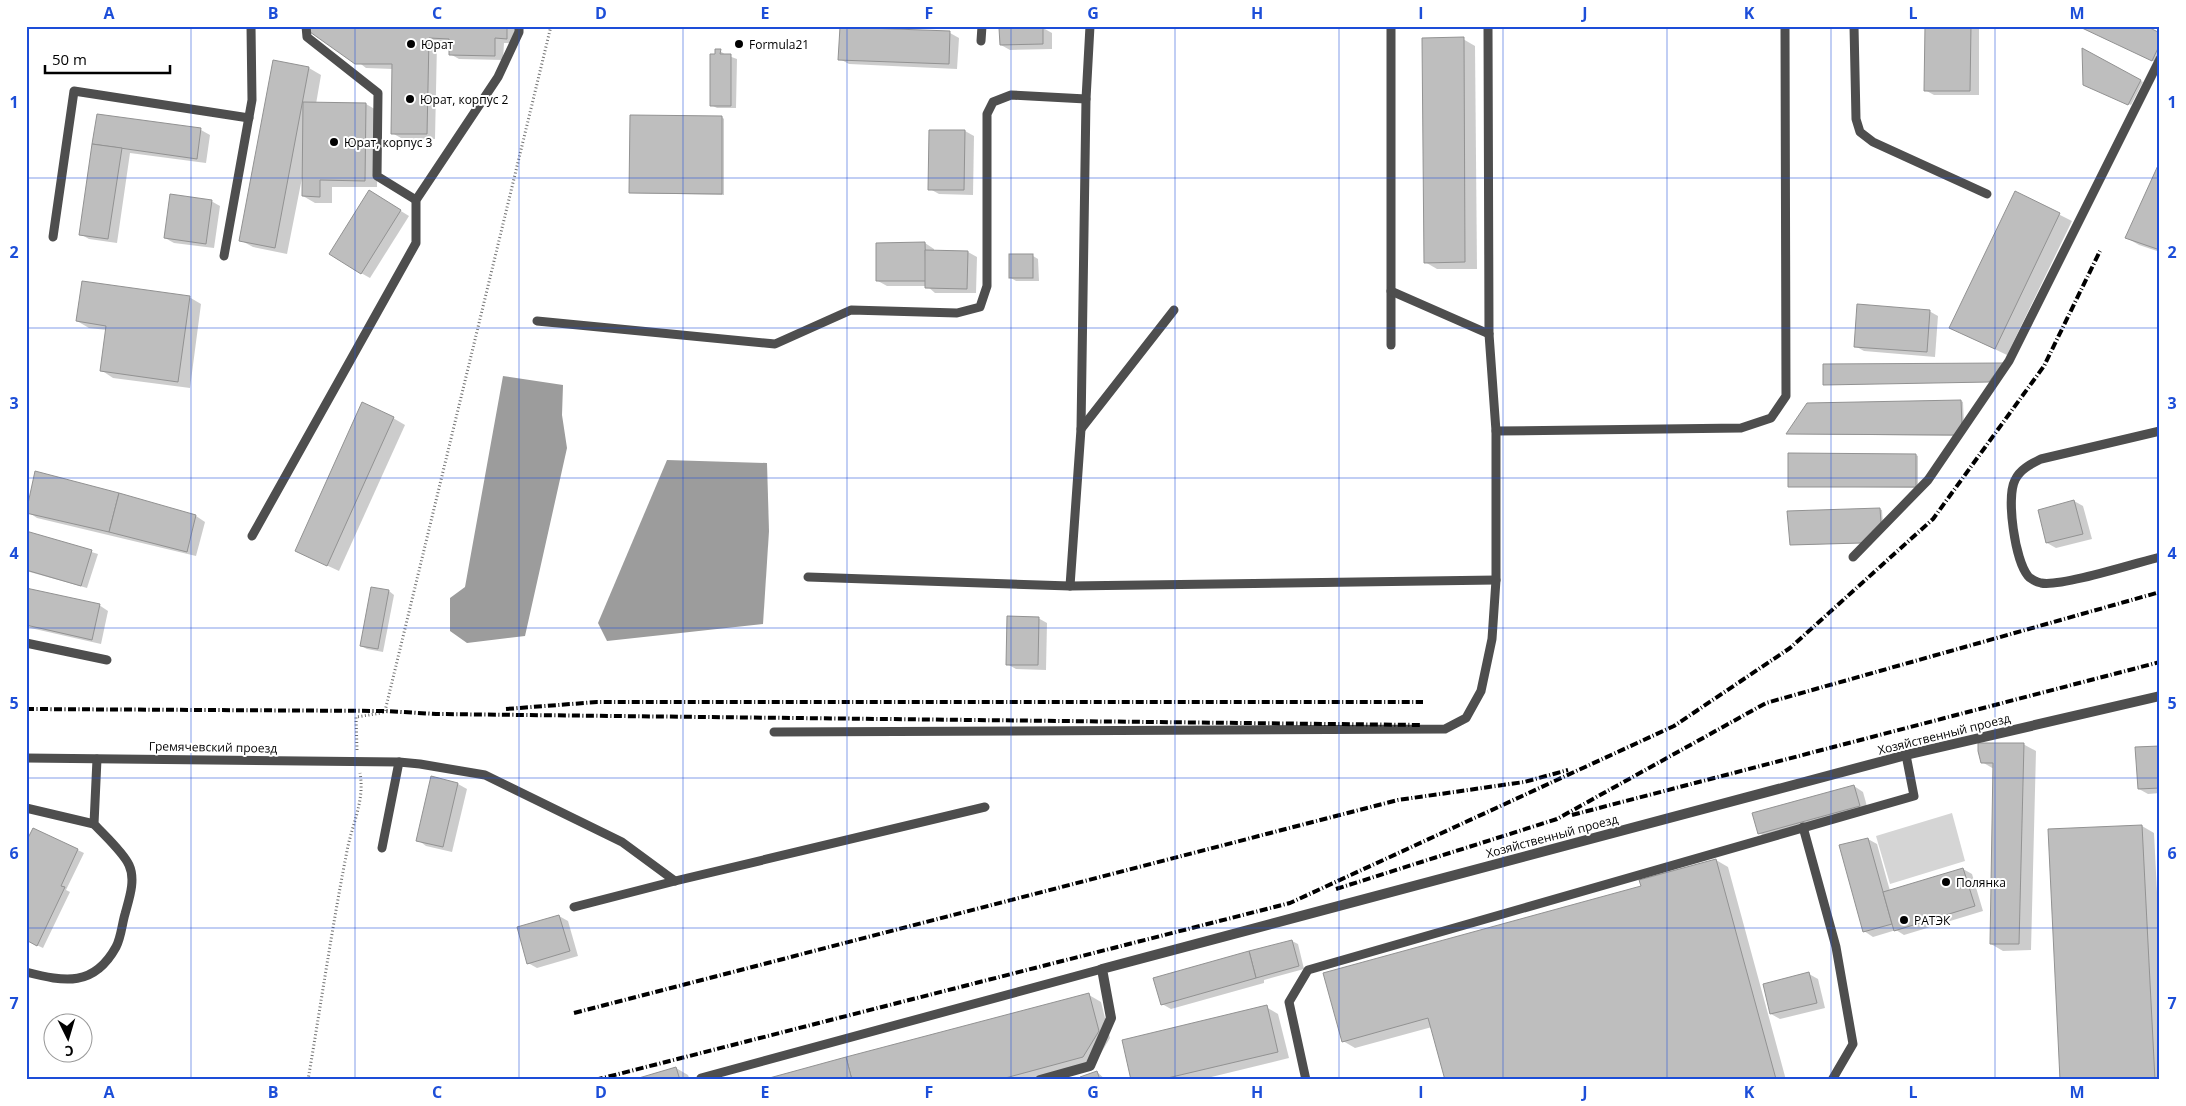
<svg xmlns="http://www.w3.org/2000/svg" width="2186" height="1106" viewBox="0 0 2186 1106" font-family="'Open Sans',sans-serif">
<rect width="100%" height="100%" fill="#fff"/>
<polygon fill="#d5d5d5" points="1952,813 1965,861 1890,884 1876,836"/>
<g fill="#9c9c9c">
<polygon points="503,376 563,385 562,415 567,448 525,636 467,643 450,631 450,598 465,587"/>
<polygon points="667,460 767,463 769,531 763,624 607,641 598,623"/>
</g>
<g fill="#0003">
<polygon points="312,26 516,26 516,43 504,43 503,60 459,59 450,54 450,43 437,43 435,139 401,138 392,133 393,69 366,68"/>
<polygon points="1001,26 1043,28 1052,33 1052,49 1010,50 1001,45"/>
<polygon points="1926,26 1979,26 1979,95 1934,95 1925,90"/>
<polygon points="2086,29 2160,34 2160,50 2155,62"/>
<polygon points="950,33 959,38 957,69 849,64 840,59"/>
<polygon points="1463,39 1475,46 1477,269 1437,269 1425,262"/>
<polygon points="2083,50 2143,82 2131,105 2086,85"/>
<polygon points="720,51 726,55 737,59 736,108 717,108 711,105 716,55"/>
<polygon points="274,62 309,68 321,75 316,104 366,104 378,111 377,187 332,187 332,203 315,203 303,196 302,178 287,254 253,247 240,240"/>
<polygon points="98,115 201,130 210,135 206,163 130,153 117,243 89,239 80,234"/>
<polygon points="722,117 724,119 724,195 630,193"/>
<polygon points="965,131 974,136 973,195 939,194 930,189"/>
<polygon points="2160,164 2160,252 2139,245 2127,238"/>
<polygon points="2016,193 2072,221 2007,355 1963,334"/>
<polygon points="378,197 409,216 370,278 361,273"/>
<polygon points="211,201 220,206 214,248 174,243 165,238"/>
<polygon points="925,243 934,249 934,251 968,252 977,257 976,293 935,293 927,286 887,286 878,281 877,244"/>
<polygon points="1033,256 1038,259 1039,281 1016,281 1011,278"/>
<polygon points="189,297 201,304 190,388 113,378 101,370 107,330 89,328 77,321"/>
<polygon points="1929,311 1938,316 1935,357 1864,351 1855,346"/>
<polygon points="2000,364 1986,382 1824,384"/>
<polygon points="1961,401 1963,402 1964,426 1957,436 1788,434"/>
<polygon points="393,418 405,425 339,571 296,551"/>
<polygon points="1916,455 1918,456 1918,488 1789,486"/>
<polygon points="2074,501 2083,506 2092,539 2056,548 2047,543"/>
<polygon points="1879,509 1882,510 1883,525 1864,543 1791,545"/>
<polygon points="28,512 196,516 205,522 196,556 37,518"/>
<polygon points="26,532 98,554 87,588 26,571"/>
<polygon points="26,589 99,605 108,611 101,644 26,627"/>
<polygon points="389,591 394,595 383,652 367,649 361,646"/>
<polygon points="1038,618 1047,623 1046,670 1016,669 1007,664"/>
<polygon points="2023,744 2036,751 2031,950 2003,951 1991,944 1994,769 1982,762"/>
<polygon points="2160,747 2160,793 2148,794 2139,789"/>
<polygon points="432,778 458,784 467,789 452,852 426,846 418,840"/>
<polygon points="1854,786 1863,792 1868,810 1768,838 1759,833"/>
<polygon points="2142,826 2154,833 2160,951 2160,1080 2061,1080"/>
<polygon points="34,829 84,853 66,890 70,892 43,948 26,940"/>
<polygon points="1868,839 1877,844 1890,891 1963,869 1972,874 1983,911 1904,935 1896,930 1873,937 1864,931"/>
<polygon points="1716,860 1728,867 1786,1080 1446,1080 1432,1027 1355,1048 1343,1041 1642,887"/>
<polygon points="559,916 568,921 578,956 537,968 528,963"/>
<polygon points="1292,941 1298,944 1304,969 1264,980 1264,983 1171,1009 1162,1004"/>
<polygon points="1809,974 1818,979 1825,1008 1780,1019 1771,1014"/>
<polygon points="1089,995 1101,1002 1110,1038 1095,1063 1034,1080 768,1080"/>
<polygon points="1266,1007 1278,1014 1289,1058 1199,1080 1133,1080"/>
<polygon points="676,1068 688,1075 690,1080 636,1080"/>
<polygon points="1097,1072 1106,1080 1082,1080"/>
</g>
<g fill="#bebebe" stroke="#929292">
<polygon points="310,26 507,26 507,39 495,38 495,56 449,55 449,39 429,38 427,134 391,134 392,64 355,64 310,32"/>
<polygon points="1925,26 1971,26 1970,91 1924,91"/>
<polygon points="2082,26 2146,26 2160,33 2160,44 2152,61 2082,28"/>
<polygon points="840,27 950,31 949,64 838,60"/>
<polygon points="1021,27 1043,27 1043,44 1000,45 999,28"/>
<polygon points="1464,37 1465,262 1424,263 1422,38"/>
<polygon points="2082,48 2141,80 2128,105 2083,85"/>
<polygon points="715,49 721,49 720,54 731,54 731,106 710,106 710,54 715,54"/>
<polygon points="273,60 309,67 275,248 239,241"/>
<polygon points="303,102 366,103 365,181 320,180 320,197 302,196"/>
<polygon points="97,114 201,128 197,159 92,144"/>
<polygon points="630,115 722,116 722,194 629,193"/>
<polygon points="929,130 965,130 964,190 928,190"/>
<polygon points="92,144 122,148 108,239 79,235"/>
<polygon points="2160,161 2160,250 2125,238"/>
<polygon points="369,190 401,210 361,274 329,254"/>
<polygon points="2015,191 2060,213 1995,349 1949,328"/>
<polygon points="170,194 212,200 206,244 164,238"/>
<polygon points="925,242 926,281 876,281 876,243"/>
<polygon points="925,250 968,251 967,289 925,288"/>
<rect x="1009" y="254" width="24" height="24"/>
<polygon points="82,281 190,296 178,382 100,371 106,326 76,321"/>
<polygon points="1857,304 1930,310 1927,352 1854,347"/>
<polygon points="2003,363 1989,382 1823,385 1823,364"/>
<polygon points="1961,400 1962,425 1955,435 1786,434 1807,403"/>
<polygon points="362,402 394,417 327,566 295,551"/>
<polygon points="1788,453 1916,454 1916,487 1788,487"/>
<polygon points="35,471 119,493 109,532 26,513"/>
<polygon points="119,493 196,515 187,552 109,532"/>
<polygon points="2074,500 2083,534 2046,543 2038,510"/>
<polygon points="1880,508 1881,523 1861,543 1790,545 1787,511"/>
<polygon points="26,531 92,550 81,586 26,570"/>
<polygon points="371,587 389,590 378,649 360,646"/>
<polygon points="26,588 100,604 92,640 26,625"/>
<polygon points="1007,616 1039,617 1038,665 1006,665"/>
<polygon points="1978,743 2024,743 2019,944 1990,944 1993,763 1981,763 1978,751"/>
<polygon points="2160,746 2160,788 2138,789 2135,747"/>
<polygon points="431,776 458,783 443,847 416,841"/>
<polygon points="1854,785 1860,806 1758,834 1752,813"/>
<polygon points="2142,825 2155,1080 2060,1080 2048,829"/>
<polygon points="33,828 78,849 61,886 65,887 37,946 26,940 26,842"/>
<polygon points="1868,838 1892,924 1863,932 1839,845"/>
<polygon points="1716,859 1776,1079 1445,1080 1428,1018 1342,1042 1323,973 1641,886 1639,880"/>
<polygon points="1963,868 1975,906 1894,931 1883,892"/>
<polygon points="559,915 570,951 527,964 517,927"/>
<polygon points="1292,940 1299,966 1256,978 1249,951"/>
<polygon points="1249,951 1256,978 1161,1005 1153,978"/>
<polygon points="1809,972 1817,1003 1770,1014 1763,984"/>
<polygon points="1089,993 1099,1031 1083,1057 998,1080 852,1080 846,1057"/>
<polygon points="1267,1005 1278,1052 1159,1080 1131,1080 1122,1040"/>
<polygon points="846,1057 852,1080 762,1080"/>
<polygon points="676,1067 680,1080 632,1080"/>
<polygon points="1097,1071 1100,1080 1081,1080 1080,1077"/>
</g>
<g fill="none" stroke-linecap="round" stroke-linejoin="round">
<g stroke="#707070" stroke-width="3" stroke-dasharray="1 2.5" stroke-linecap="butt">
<polyline points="357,750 356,717 382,713 385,711 551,26"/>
<path d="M308,1080c13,-76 24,-153 39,-229 5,-27 18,-50 13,-78"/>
</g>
<g stroke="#4e4e4e" stroke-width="9">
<polyline points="306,26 307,37 378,93 377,176 416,200"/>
<polyline points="1391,26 1391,345"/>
<polyline points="1854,26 1856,119 1860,132 1873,142 1987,194"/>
<polyline points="981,41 982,26"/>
<polyline points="53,237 74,91 249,118"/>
<polyline points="224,256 252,100 251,26"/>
<polyline points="1391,291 1489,334"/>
<polyline points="537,321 775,344 851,310 957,313 980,307 987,286 987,114 993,102 1011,95 1086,99"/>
<polyline points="1081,429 1174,310"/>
<polyline points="1496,431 1741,428 1771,418 1786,396 1785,26"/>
<path d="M2160,431l-119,28c-10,5 -21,10 -26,21 -9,18 0,80 13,96 2,3 9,6 13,7 20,4 95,-20 119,-26"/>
<polyline points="252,536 416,243 416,200 498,77 519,32 519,26"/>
<polyline points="1853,557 1928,480 2009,361 2160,59"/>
<polyline points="808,577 1070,586 1496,580"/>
<polyline points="1070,586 1081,429 1086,99 1090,26"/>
<polyline points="26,643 107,660"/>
<polyline points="774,732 1445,729 1466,718 1481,691 1492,639 1496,580 1496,431 1489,334 1488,26"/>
<polyline points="26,758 399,762 420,764 485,775 622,842 675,881"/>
<polyline points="26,808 94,824"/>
<polyline points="1803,827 1836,947 1853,1044 1832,1080"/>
<polyline points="382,848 399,762"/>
<polyline points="574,907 675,881 985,807"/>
<path d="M26,972c39,10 68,15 90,-25 5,-9 6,-23 9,-33 4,-15 11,-34 4,-49 -6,-13 -25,-30 -35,-41l3,-65"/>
<polyline points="701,1078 1102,969"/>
<polyline points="1306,1080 1289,1002 1308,970 1914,796 1906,755"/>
</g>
<polyline stroke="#4e4e4e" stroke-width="10" points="1040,1080 1090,1066 1111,1018 1102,969 1906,755 2160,696"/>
<g stroke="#000" stroke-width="4" stroke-dasharray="8 2.5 1 2.5" stroke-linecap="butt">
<polyline points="26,709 385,711 436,714 1422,725"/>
<polyline points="506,709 597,702 1423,702"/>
<polyline points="1572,815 2160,662"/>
<polyline points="1336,889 1557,819 1766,703 2160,592"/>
<polyline points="574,1013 1398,800 1524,782 1568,770"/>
<polyline points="595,1080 1290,903 1674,726 1790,648 1933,519 2044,366 2100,251"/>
</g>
</g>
<path fill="none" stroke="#1d4ed8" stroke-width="1" stroke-opacity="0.55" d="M191,26v1054M355,26v1054M519,26v1054M683,26v1054M847,26v1054M1011,26v1054M1175,26v1054M1339,26v1054M1503,26v1054M1667,26v1054M1831,26v1054M1995,26v1054M26,178h2134M26,328h2134M26,478h2134M26,628h2134M26,778h2134M26,928h2134"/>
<g fill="#000" stroke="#fff" stroke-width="2">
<circle cx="411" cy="44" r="5"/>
<circle cx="739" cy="44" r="5"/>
<circle cx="410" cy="99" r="5"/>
<circle cx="334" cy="142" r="5"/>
<circle cx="1946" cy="882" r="5"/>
<circle cx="1904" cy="920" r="5"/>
</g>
<g text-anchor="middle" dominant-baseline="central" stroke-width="4" stroke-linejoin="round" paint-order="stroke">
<g font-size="12" fill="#000" stroke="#fff" text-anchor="start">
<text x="421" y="44">Юрат</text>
<text x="749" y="44">Formula21</text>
<text x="420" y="99">Юрат, корпус 2</text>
<text x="344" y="142">Юрат, корпус 3</text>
<text x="1956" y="882">Полянка</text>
<text x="1914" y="920">РАТЭК</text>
</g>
<g font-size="12" fill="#000" stroke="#fff">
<text transform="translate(1944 734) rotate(-14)">Хозяйственный проезд</text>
<text transform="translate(213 747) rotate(1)">Гремячевский проезд</text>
<text transform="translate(1552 836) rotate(-15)">Хозяйственный проезд</text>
</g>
</g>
<rect width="2186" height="1106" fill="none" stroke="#ffffff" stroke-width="55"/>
<g transform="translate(68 1038) rotate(175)"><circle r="24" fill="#ffffff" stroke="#999999"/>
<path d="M0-4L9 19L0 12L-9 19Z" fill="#000000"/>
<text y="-8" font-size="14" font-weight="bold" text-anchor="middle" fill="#000000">С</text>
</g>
<path d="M45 65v8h125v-8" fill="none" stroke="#000000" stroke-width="2.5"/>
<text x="52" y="65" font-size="15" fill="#000000" stroke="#ffffff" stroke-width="4" paint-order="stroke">50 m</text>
<rect x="28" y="28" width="2130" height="1050" fill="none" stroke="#1d4ed8" stroke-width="2"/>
<g font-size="16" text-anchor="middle" font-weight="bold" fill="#1d4ed8">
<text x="109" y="19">A</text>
<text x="273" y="19">B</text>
<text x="437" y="19">C</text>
<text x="601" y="19">D</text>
<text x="765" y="19">E</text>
<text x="929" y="19">F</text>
<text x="1093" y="19">G</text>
<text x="1257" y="19">H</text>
<text x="1421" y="19">I</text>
<text x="1585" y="19">J</text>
<text x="1749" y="19">K</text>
<text x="1913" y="19">L</text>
<text x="2077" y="19">M</text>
<text x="14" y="108">1</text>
<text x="2172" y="108">1</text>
<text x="14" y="258">2</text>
<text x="2172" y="258">2</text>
<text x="14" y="409">3</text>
<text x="2172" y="409">3</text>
<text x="14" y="559">4</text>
<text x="2172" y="559">4</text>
<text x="14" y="709">5</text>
<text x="2172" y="709">5</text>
<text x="14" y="859">6</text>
<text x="2172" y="859">6</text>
<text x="14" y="1009">7</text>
<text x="2172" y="1009">7</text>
<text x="109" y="1098">A</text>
<text x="273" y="1098">B</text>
<text x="437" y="1098">C</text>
<text x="601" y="1098">D</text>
<text x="765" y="1098">E</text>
<text x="929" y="1098">F</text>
<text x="1093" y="1098">G</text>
<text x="1257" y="1098">H</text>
<text x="1421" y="1098">I</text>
<text x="1585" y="1098">J</text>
<text x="1749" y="1098">K</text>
<text x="1913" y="1098">L</text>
<text x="2077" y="1098">M</text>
</g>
</svg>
